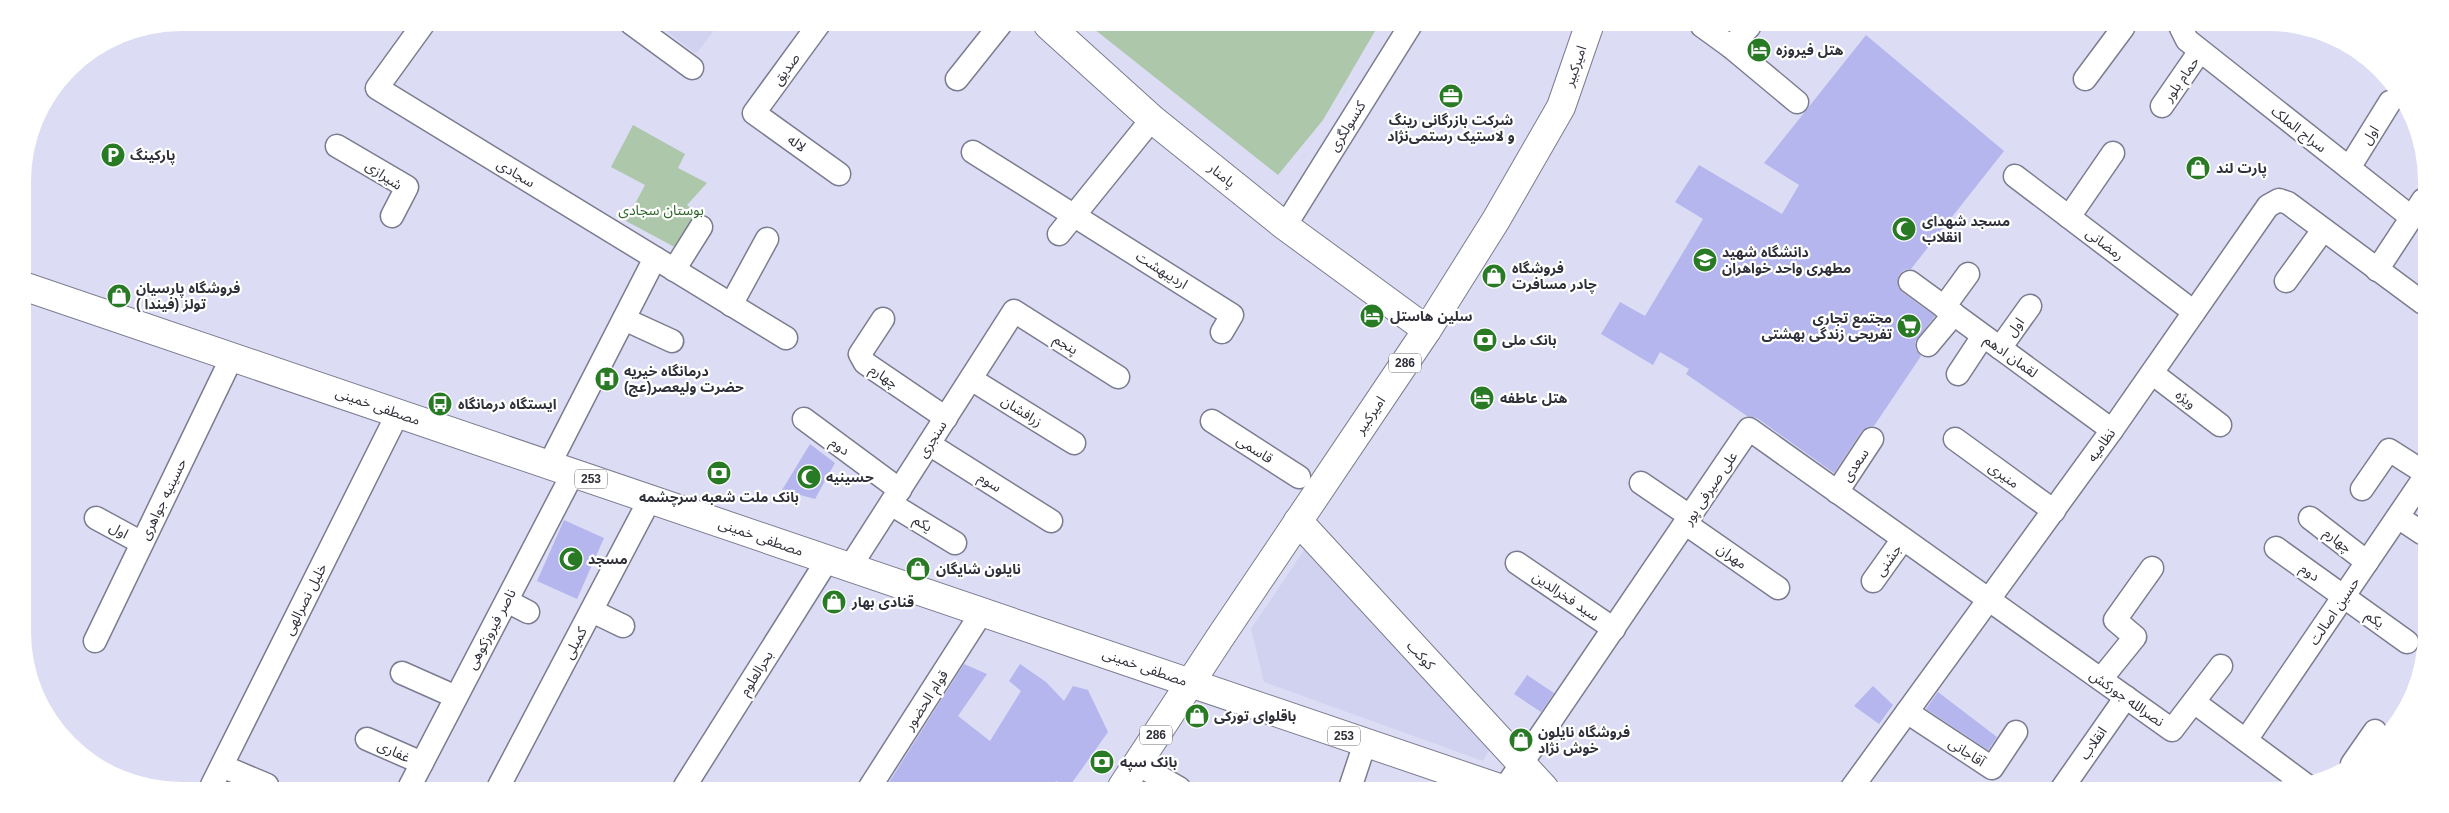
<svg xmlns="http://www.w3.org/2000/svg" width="2449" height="813" viewBox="0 0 2449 813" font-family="Arial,'Noto Sans Arabic',sans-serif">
<rect width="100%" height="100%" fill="#dcddf5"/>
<g fill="#d0d2f0">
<polygon points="657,24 719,24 696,54"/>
<polygon points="1304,550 1489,750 1483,761 1264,682 1251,629"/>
</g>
<g fill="#acc7a9">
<polygon points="1089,25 1378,26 1323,120 1278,175"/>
<polygon points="633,125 685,154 678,168 707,183 687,205 700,217 682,251 626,221 645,185 611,167"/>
</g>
<g fill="#b4b6ed">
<polygon points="1866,35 2004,151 1911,269 1904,270 1899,275 1898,287 1902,292 1935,316 1915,342 1916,350 1921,356 1874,426 1867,427 1861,432 1834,473 1757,418 1747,416 1686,374 1689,369 1660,352 1653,365 1601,334 1620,302 1645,316 1703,219 1675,202 1699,165 1782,214 1799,185 1764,163"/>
<polygon points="810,444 835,463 815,499 782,490"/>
<polygon points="564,520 604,538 577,599 537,581"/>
<polygon points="964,664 987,674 958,716 990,741 1021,691 1009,681 1020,664 1046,682 1064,701 1073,686 1088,690 1108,732 1069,787 1056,781 1052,787 886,787"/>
<polygon points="1527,675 1554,693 1541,712 1514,694"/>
<polygon points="1873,686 1893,705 1879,724 1854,706"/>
<polygon points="1938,692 1997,737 1988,750 1926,709"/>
</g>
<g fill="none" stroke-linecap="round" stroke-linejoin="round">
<defs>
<g id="street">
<polyline points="424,23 377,88 786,338"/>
<polyline points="632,24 692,68"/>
<polyline points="819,24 754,113 839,174"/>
<polyline points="1702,26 1731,47 1797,102"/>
<polyline points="2181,28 2187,40 2411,217"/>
<polyline points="1731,47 1749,27"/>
<polyline points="957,79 1000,25"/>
<polyline points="2085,79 2123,28"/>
<polyline points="2162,106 2200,51"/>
<polyline points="337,146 407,187 392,216"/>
<polyline points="973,152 1232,315 1222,332"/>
<polyline points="2349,168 2390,102"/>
<polyline points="2015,176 2194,312"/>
<polyline points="2069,217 2113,153"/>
<polyline points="1285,226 1410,26"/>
<polyline points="1059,234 1152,119"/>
<polyline points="674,270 701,227"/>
<polyline points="2377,270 2423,200"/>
<polyline points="2286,281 2323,230"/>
<polyline points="1910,282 2112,430"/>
<polyline points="731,305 767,239"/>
<polyline points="1944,307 1968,274"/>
<polyline points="624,319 672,341"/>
<polyline points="883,319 860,354 865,363 946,418"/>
<polyline points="1928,345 1954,314"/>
<polyline points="2000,348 2030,306"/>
<polyline points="2152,373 2220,425"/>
<polyline points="1958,374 1983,336"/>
<polyline points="971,379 1074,443"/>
<polyline points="804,419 900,490"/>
<polyline points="1212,421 1299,477"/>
<polyline points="1955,439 2054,511"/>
<polyline points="929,444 1051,521"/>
<polyline points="549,465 655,258"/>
<polyline points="1641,483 1691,517"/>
<polyline points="2362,489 2389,450 2422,471"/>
<polyline points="1837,492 1872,439"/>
<polyline points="891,504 955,543"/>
<polyline points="2398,517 2422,533"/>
<polyline points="96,518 142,543"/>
<polyline points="2310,518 2367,562"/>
<polyline points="1686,524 1778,588"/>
<polyline points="2276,548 2407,642"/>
<polyline points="1517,563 1614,629"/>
<polyline points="850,567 1014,311 1118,377"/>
<polyline points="1873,581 1903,539"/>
<polyline points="507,601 528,612"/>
<polyline points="592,611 623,626"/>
<polyline points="95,641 232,357"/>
<polyline points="402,673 456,697"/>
<polyline points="2101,679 2135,637 2115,620 2152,568"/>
<polyline points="2194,702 2306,785"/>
<polyline points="1907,712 1992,768 2016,732"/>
<polyline points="367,739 422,763"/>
<polyline points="2246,740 2422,481"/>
<polyline points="1137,764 1179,788"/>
<polyline points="2352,764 2375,731"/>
<polyline points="222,766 267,785"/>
<polyline points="212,785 398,413"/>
<polyline points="410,786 573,473"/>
<polyline points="499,786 650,499"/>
<polyline points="685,786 828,559"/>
<polyline points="870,787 982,612"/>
<polyline points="1350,788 1365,743"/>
<polyline points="1505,788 1749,429 2172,730 2221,666"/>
<polyline points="1851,789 2112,430 2268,206 2279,200 2288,203 2423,303"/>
<polyline points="2061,790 2126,697"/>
</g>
<g id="secondary">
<polyline points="1048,25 1152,119 1285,226 1427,330"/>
<polyline points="1298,521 1544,788"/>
</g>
<g id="primary">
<polyline points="23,286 1499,788"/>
<polyline points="1122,787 1219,639 1427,330 1496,220 1561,107 1589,26"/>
</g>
</defs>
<use href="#street" stroke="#7b7c90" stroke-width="25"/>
<use href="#secondary" stroke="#7b7c90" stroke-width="30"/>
<use href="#primary" stroke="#7b7c90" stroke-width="30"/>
<use href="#street" stroke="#fff" stroke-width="22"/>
<use href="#secondary" stroke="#fff" stroke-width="28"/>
<use href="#primary" stroke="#fff" stroke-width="28"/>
</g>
<defs>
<symbol id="hotel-disc" viewBox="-11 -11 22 22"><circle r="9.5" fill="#287a24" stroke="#fff"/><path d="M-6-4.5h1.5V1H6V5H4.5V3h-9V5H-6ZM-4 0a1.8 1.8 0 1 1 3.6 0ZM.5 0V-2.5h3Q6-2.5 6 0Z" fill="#fff"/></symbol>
<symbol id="office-disc" viewBox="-11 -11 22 22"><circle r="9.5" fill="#287a24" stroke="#fff"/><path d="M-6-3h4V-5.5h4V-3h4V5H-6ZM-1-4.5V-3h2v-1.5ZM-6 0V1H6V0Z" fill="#fff"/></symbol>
<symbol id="parking-disc" viewBox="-11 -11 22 22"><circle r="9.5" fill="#287a24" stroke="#fff"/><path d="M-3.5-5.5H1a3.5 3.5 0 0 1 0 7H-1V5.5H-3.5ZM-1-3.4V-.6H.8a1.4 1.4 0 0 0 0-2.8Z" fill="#fff"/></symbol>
<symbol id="shop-disc" viewBox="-11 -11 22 22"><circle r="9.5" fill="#287a24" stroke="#fff"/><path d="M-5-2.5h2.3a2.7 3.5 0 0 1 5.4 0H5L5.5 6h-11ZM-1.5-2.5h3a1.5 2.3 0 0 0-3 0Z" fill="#fff"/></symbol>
<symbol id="mosque-disc" viewBox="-11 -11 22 22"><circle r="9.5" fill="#287a24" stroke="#fff"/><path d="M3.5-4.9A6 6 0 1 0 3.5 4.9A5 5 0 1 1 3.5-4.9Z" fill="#fff"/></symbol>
<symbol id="university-disc" viewBox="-11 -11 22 22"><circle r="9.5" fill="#287a24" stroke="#fff"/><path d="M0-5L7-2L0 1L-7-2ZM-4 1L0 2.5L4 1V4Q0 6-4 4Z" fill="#fff"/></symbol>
<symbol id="supermarket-disc" viewBox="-11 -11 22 22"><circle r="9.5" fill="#287a24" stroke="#fff"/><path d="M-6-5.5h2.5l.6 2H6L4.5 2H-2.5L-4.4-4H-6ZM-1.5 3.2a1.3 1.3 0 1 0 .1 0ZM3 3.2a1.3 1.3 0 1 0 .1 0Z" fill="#fff"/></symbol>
<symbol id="bank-disc" viewBox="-11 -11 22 22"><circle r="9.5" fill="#287a24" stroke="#fff"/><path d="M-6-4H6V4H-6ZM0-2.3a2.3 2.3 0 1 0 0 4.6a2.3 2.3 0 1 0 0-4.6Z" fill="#fff"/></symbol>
<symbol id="hospital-disc" viewBox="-11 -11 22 22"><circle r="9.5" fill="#287a24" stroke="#fff"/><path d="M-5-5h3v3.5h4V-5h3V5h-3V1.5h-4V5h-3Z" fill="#fff"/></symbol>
<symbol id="bus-disc" viewBox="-11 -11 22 22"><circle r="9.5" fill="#287a24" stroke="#fff"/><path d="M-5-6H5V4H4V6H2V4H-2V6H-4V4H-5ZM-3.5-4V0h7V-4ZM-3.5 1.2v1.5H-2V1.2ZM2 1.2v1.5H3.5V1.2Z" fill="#fff"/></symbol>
</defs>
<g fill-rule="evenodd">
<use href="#hotel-disc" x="1745" y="36" width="28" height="28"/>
<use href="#office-disc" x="1437" y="82" width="28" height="28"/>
<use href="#parking-disc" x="99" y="141" width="28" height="28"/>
<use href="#shop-disc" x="2184" y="154" width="28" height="28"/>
<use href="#mosque-disc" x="1890" y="215" width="28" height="28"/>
<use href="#university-disc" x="1691" y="246" width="28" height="28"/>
<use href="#shop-disc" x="1480" y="262" width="28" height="28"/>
<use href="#shop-disc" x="105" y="282" width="28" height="28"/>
<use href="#hotel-disc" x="1358" y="302" width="28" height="28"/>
<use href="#supermarket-disc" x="1895" y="312" width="28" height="28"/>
<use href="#bank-disc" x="1471" y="326" width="28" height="28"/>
<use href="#hospital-disc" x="593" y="365" width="28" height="28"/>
<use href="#hotel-disc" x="1468" y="384" width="28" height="28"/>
<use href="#bus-disc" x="426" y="390" width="28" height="28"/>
<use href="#bank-disc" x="705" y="459" width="28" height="28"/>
<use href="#mosque-disc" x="795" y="463" width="28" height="28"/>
<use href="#mosque-disc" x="557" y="545" width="28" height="28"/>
<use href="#shop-disc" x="904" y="555" width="28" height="28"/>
<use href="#shop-disc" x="820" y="588" width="28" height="28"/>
<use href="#shop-disc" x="1183" y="702" width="28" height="28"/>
<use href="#shop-disc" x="1507" y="726" width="28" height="28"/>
<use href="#bank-disc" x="1088" y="748" width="28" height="28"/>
</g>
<g text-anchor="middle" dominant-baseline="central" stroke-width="4.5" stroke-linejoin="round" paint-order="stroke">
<g fill="#fff" stroke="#6d6e74" stroke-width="1">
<rect x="1389" y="353.5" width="32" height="19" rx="4"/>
<rect x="575" y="469.5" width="32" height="19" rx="4"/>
<rect x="1140" y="725.5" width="32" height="19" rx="4"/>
<rect x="1328" y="726.5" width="32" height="19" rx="4"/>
</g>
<g font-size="12" font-weight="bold" fill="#2f3039">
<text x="1405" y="363">286</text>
<text x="591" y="479">253</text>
<text x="1156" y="735">286</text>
<text x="1344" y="736">253</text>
</g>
<g font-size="14" font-weight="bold" fill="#2f3039" stroke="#fff" text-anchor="start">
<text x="1776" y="50">هتل فیروزه</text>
<text x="1451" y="120" text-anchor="middle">شرکت بازرگانی رینگ<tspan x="1451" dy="16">و لاستیک رستمی‌نژاد</tspan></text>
<text x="130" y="155">پارکینگ</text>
<text x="2216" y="168">پارت لند</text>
<text x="1922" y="221">مسجد شهدای<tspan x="1922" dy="16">انقلاب</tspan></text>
<text x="1722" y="252">دانشگاه شهید<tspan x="1722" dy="16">مطهری واحد خواهران</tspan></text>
<text x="1512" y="268">فروشگاه<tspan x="1512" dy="16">چادر مسافرت</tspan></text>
<text x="136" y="288">فروشگاه پارسیان<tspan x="136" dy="16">تولز (فیندا )</tspan></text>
<text x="1390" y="316">سلین هاستل</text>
<text x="1892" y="318" text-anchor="end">مجتمع تجاری<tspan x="1892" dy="16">تفریحی زندگی بهشتی</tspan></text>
<text x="1502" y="340">بانک ملی</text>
<text x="624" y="371">درمانگاه خیریه<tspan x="624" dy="16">حضرت ولیعصر(عج)</tspan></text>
<text x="1500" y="398">هتل عاطفه</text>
<text x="458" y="404">ایستگاه درمانگاه</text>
<text x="826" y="477">حسینیه</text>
<text x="719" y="497" text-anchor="middle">بانک ملت شعبه سرچشمه</text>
<text x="588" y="559">مسجد</text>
<text x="936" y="569">نايلون شايگان</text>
<text x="852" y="602">قنادی بهار</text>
<text x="1214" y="716">باقلوای تورکی</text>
<text x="1538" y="732">فروشگاه نایلون<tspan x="1538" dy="16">خوش نژاد</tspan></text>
<text x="1120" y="762">بانک سپه</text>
</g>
<g font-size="14" fill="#2f3039" stroke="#fff">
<text transform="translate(1575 66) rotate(-71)">امیرکبیر</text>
<text transform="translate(786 69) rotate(-54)">صدیق</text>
<text transform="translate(2181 79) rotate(-55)">حمام بلور</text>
<text transform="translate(1347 126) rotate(-58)">کنسولگری</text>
<text transform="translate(2299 129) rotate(38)">سراج الملک</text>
<text transform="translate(2370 135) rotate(-58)">اول</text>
<text transform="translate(797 143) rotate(35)">لاله</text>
<text transform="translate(516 173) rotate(31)">سجادی</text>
<text transform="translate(384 175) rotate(34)">شیرازی</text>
<text transform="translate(1222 175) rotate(39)">پامنار</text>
<text transform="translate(2105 244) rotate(37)">رمضانی</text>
<text transform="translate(1162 270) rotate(32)">اردیبهشت</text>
<text transform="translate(2015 327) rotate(-54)">اول</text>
<text transform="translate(1066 344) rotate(32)">پنجم</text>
<text transform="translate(2011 356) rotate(36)">لقمان ادهم</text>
<text transform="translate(884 376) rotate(34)">چهارم</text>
<text transform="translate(2186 399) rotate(38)">ویژه</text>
<text transform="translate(378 406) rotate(19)">مصطفی خمینی</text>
<text transform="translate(1022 411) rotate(32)">زرافشان</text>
<text transform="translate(1370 415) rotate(-56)">امیرکبیر</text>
<text transform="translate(932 439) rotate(-57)">سنجری</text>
<text transform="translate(2101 445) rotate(-54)">نظامیه</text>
<text transform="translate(840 446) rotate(36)">دوم</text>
<text transform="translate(1255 449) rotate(33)">قاسمی</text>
<text transform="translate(1855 465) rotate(-56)">سعدی</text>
<text transform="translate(2004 475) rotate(36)">منیری</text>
<text transform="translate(990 482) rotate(32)">سوم</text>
<text transform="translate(1710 488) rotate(-56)">علی صیرفی پور</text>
<text transform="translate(163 499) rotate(-64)">حسینیه جواهری</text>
<text transform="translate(923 523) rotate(32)">یکم</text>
<text transform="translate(119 530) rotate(29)">اول</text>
<text transform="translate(761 537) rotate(19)">مصطفی خمینی</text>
<text transform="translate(2338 540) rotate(38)">چهارم</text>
<text transform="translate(1732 556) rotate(35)">مهران</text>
<text transform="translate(1888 560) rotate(-55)">جشنی</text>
<text transform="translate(2310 572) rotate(36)">دوم</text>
<text transform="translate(1566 596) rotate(34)">سید فخرالدین</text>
<text transform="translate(305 599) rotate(-63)">خلیل نصرالهی</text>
<text transform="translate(2334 611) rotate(-56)">حسین اصالت</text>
<text transform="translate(2375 619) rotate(35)">یکم</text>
<text transform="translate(491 629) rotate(-62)">ناصر فیروزکوهی</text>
<text transform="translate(575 643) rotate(-62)">کمیلی</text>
<text transform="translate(1421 655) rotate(47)">کوکب</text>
<text transform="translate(1145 667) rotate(19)">مصطفی خمینی</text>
<text transform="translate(756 673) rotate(-58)">بحرالعلوم</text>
<text transform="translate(2127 698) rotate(35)">نصرالله جورکش</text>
<text transform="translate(926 700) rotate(-57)">قوام الحضور</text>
<text transform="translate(2093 743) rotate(-55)">انقلاب</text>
<text transform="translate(394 751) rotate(25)">غفاری</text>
<text transform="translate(1967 752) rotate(33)">آقاجانی</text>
</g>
<g font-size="14" fill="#2d6529" stroke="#fff">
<text x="661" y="210">بوستان سجادی</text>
</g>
</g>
<path d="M0 0H2449V813H0ZM181 31H2268A150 150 0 0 1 2418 181V632A150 150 0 0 1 2268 782H181A150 150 0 0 1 31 632V181A150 150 0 0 1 181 31Z" fill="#fff" fill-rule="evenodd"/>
</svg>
